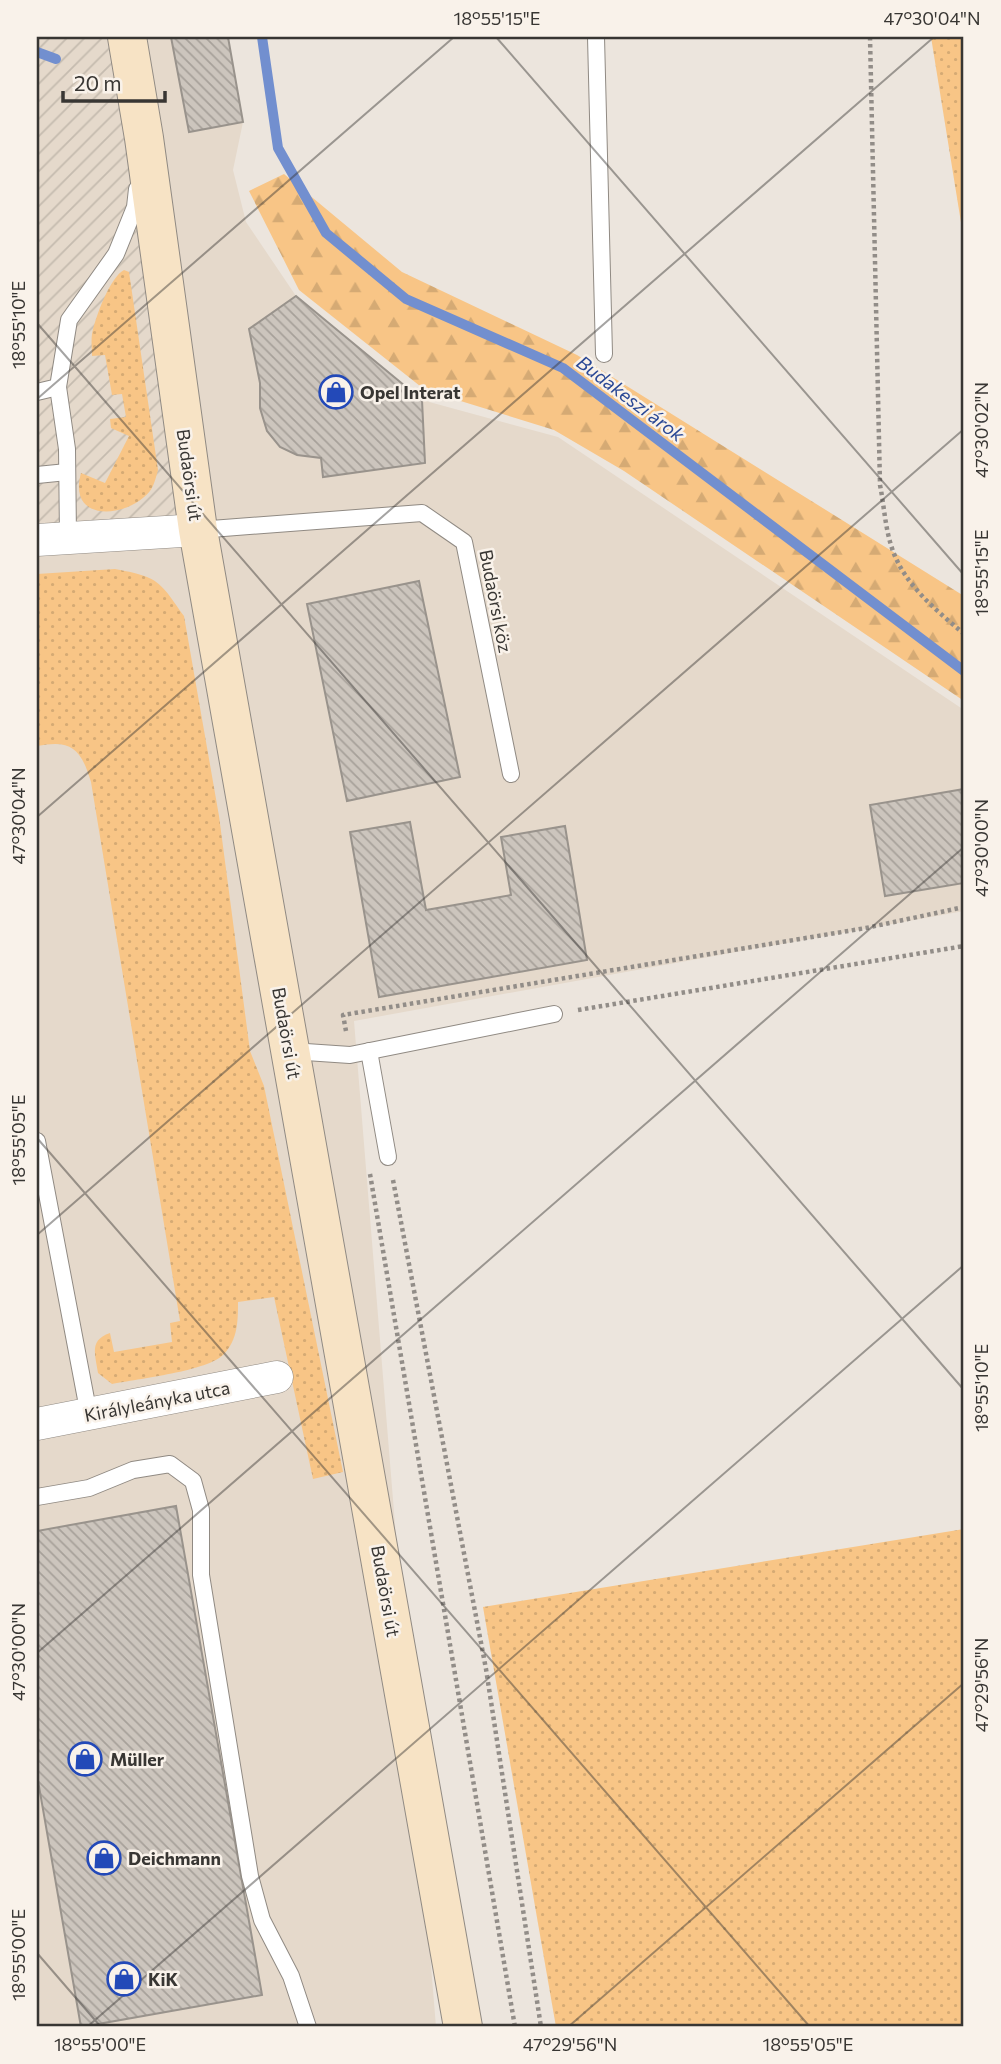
<svg xmlns="http://www.w3.org/2000/svg" width="1001" height="2064" viewBox="0 0 1001 2064" font-family="Commissioner,sans-serif">
<defs>
<pattern id="industrial-furrows" width="10" height="10" patternUnits="userSpaceOnUse" patternTransform="scale(1.75)"><rect width="10" height="10" fill="#e5d9cb"/><path d="M-1 1l2-2M0 10L10 0M9 11l2-2" fill="none" stroke="#c5bbaf"/></pattern>
<pattern id="grass-dots" width="8" height="8" patternUnits="userSpaceOnUse" patternTransform="scale(1.75)"><rect width="8" height="8" fill="#f8c586"/><path d="M2 2h.1M6 6h.1" fill="none" stroke="#d5aa74" stroke-width="1.8" stroke-linecap="round"/></pattern>
<pattern id="forest-firs" width="22" height="20" patternUnits="userSpaceOnUse" patternTransform="scale(1.75)"><rect width="22" height="20" fill="#f8c586"/><path d="M5 1l3.5 6h-7zM16 11l3.5 6h-7z" fill="#d5aa74"/></pattern>
<pattern id="building-back-hatch" width="6" height="6" patternUnits="userSpaceOnUse" patternTransform="scale(1.75)"><rect width="6" height="6" fill="#ccc5bd"/><path d="M-1 5l2 2M0 0l6 6M5-1l2 2" fill="none" stroke="#a7a19a"/></pattern>
</defs>
<rect width="100%" height="100%" fill="#ece5dd"/>
<polygon fill="#e5d9cb" points="126,37 228,37 243,122 233,170 246,222 296,296 422,400 558,437 964,710 964,911 354,1021 436,2027 37,2027 37,539"/>
<polygon fill="url(#industrial-furrows)" points="37,37 126,37 198,530 37,539"/>
<g fill="url(#grass-dots)">
<polygon points="931,37 964,37 964,241"/>
<path d="M124,270l5,2 29,198c-2,7 -4,16 -8,21 -23,28 -83,32 -69,-18l24,10 24,-47 -18,-8 -1,-9 16,-2 -4,-23 -10,1 -7,-40 -13,1c0,-7 -1,-15 0,-22 3,-16 18,-57 32,-64z"/>
<path d="M115,569c43,8 44,11 69,47l35,200 31,235 14,35 79,386 -30,7 -39,-182 -36,5c0,19 0,37 -14,52 -15,17 -87,25 -112,30l-14,-11c-3,-19 -9,-33 12,-40l4,19 58,-10 -2,-19 10,-2 -89,-539c-10,-33 -19,-43 -54,-36v-172z"/>
<polygon points="964,1529 964,2027 556,2027 483,1607"/>
</g>
<polygon fill="url(#forest-firs)" points="284,174 402,272 577,355 964,596 964,701 624,471 554,430 425,390 299,290 249,191"/>
<g fill="none" stroke-linecap="round" stroke-linejoin="round">
<g stroke="#728fcf" stroke-width="10">
<polyline points="262,37 278,148 326,233 406,299 563,368 964,671"/>
<polyline points="37,52 56,59"/>
</g>
</g>
<g fill="url(#building-back-hatch)" stroke="#99938c" stroke-width="2">
<polygon points="171,37 228,37 243,122 189,132"/>
<polygon points="296,296 422,400 425,463 323,477 321,458 297,455 280,447 267,431 260,408 260,383 249,329"/>
<polygon points="419,581 460,777 347,801 307,604"/>
<polygon points="964,789 964,883 885,896 870,805"/>
<polygon points="410,822 426,910 511,895 501,837 565,826 587,960 379,997 350,832"/>
<polygon points="176,1506 262,1995 81,2027 37,1775 37,1531"/>
</g>
<g fill="none" stroke-linecap="round" stroke-linejoin="round">
<defs>
<g id="lane">
<polyline points="596,37 604,354"/>
<polyline points="58,387 67,449 68,537"/>
<polyline points="37,392 58,387 69,320 116,254 135,207 137,189"/>
<polyline points="37,475 67,472"/>
<polyline points="198,530 422,513 464,542 511,774"/>
<polyline points="291,1051 350,1055 554,1014"/>
<polyline points="369,1051 388,1157"/>
<polyline points="37,1141 89,1415"/>
<polyline points="37,1497 89,1488 133,1470 170,1464 193,1481 201,1510 201,1575 250,1876 262,1920 291,1976 308,2027"/>
</g>
<g id="street">
<polyline points="37,540 198,530"/>
<polyline points="37,1424 277,1377"/>
</g>
<polyline id="secondary" points="127,37 144,138 198,530 463,2027"/>
</defs>
<use href="#lane" stroke="#908a83" stroke-width="18"/>
<use href="#street" stroke="#908a83" stroke-width="33"/>
<use href="#secondary" stroke="#908a83" stroke-width="40"/>
<g stroke="#928d88" stroke-width="4.5" stroke-dasharray="3.5 3.5" stroke-linecap="butt">
<path d="M870,37l10,448c4,20 5,41 11,60 11,38 44,64 73,89"/>
<polyline points="578,1010 964,946"/>
<polyline points="346,1031 343,1015 866,928 964,907"/>
<polyline points="370,1174 515,2027"/>
<polyline points="393,1180 486,1669 541,2027"/>
</g>
<use href="#lane" stroke="#fff" stroke-width="16"/>
<use href="#street" stroke="#fff" stroke-width="32"/>
<use href="#secondary" stroke="#f7e3c5" stroke-width="38"/>
</g>
<path fill="none" stroke="#383633" stroke-width="2" stroke-opacity="0.45" d="M496,37l468,538M37,323l927,1067M37,399l417,-362M37,817l897,-780M37,1138l773,889M37,1235l927,-806M37,1653l927,-806M37,1953l64,74M87,2027l877,-762M568,2027l396,-344"/>
<defs>
<symbol id="shop-ring" viewBox="-11 -11 22 22"><circle r="9.5" fill="#f9f2ea" stroke="#2349b8" stroke-width="1.5"/><path d="M-5-2.5h2.3a2.7 3.5 0 0 1 5.4 0H5L5.5 6h-11ZM-1.5-2.5h3a1.5 2.3 0 0 0-3 0Z" fill="#2349b8"/></symbol>
</defs>
<g fill-rule="evenodd">
<use href="#shop-ring" x="317" y="373" width="38" height="38"/>
<use href="#shop-ring" x="66" y="1740" width="38" height="38"/>
<use href="#shop-ring" x="85" y="1839" width="38" height="38"/>
<use href="#shop-ring" x="105" y="1960" width="38" height="38"/>
</g>
<g text-anchor="middle" dominant-baseline="central" stroke-width="5" stroke-linejoin="round" paint-order="stroke">
<g font-size="18" font-weight="bold" fill="#383633" stroke="#f9f2ea" text-anchor="start">
<text x="360" y="392">Opel Interat</text>
<text x="110" y="1759">Müller</text>
<text x="128" y="1858">Deichmann</text>
<text x="148" y="1979">KiK</text>
</g>
<g font-size="18" fill="#383633" stroke="#f9f2ea">
<text transform="translate(190 475) rotate(82)">Budaörsi út</text>
<text transform="translate(496 601) rotate(79)">Budaörsi köz</text>
<text transform="translate(287 1033) rotate(80)">Budaörsi út</text>
<text transform="translate(157 1401) rotate(-11)">Királyleányka utca</text>
<text transform="translate(386 1591) rotate(80)">Budaörsi út</text>
</g>
<g font-size="19" font-style="italic" fill="#2a4895" stroke="#f9f2ea">
<text transform="translate(631 398) rotate(37)">Budakeszi árok</text>
</g>
</g>
<rect width="1001" height="2064" fill="none" stroke="#f9f2ea" stroke-width="77"/>
<path d="M63 91v10h102v-10" fill="none" stroke="#383633" stroke-width="3.5"/>
<text x="74" y="91" font-size="21" fill="#383633" stroke="#f9f2ea" stroke-width="5" paint-order="stroke">20 m</text>
<rect x="38" y="38" width="924" height="1987" fill="none" stroke="#383633" stroke-width="2.5"/>
<g font-size="18" text-anchor="middle" fill="#383633">
<text x="497" y="25">18°55'15"E</text>
<text x="932" y="25">47°30'04"N</text>
<text transform="translate(19 325) rotate(-90)" y="6">18°55'10"E</text>
<text transform="translate(982 430) rotate(-90)" y="6">47°30'02"N</text>
<text transform="translate(982 573) rotate(-90)" y="6">18°55'15"E</text>
<text transform="translate(19 816) rotate(-90)" y="6">47°30'04"N</text>
<text transform="translate(982 848) rotate(-90)" y="6">47°30'00"N</text>
<text transform="translate(19 1140) rotate(-90)" y="6">18°55'05"E</text>
<text transform="translate(982 1388) rotate(-90)" y="6">18°55'10"E</text>
<text transform="translate(19 1652) rotate(-90)" y="6">47°30'00"N</text>
<text transform="translate(982 1685) rotate(-90)" y="6">47°29'56"N</text>
<text transform="translate(19 1955) rotate(-90)" y="6">18°55'00"E</text>
<text x="100" y="2051">18°55'00"E</text>
<text x="570" y="2051">47°29'56"N</text>
<text x="808" y="2051">18°55'05"E</text>
</g>
</svg>
